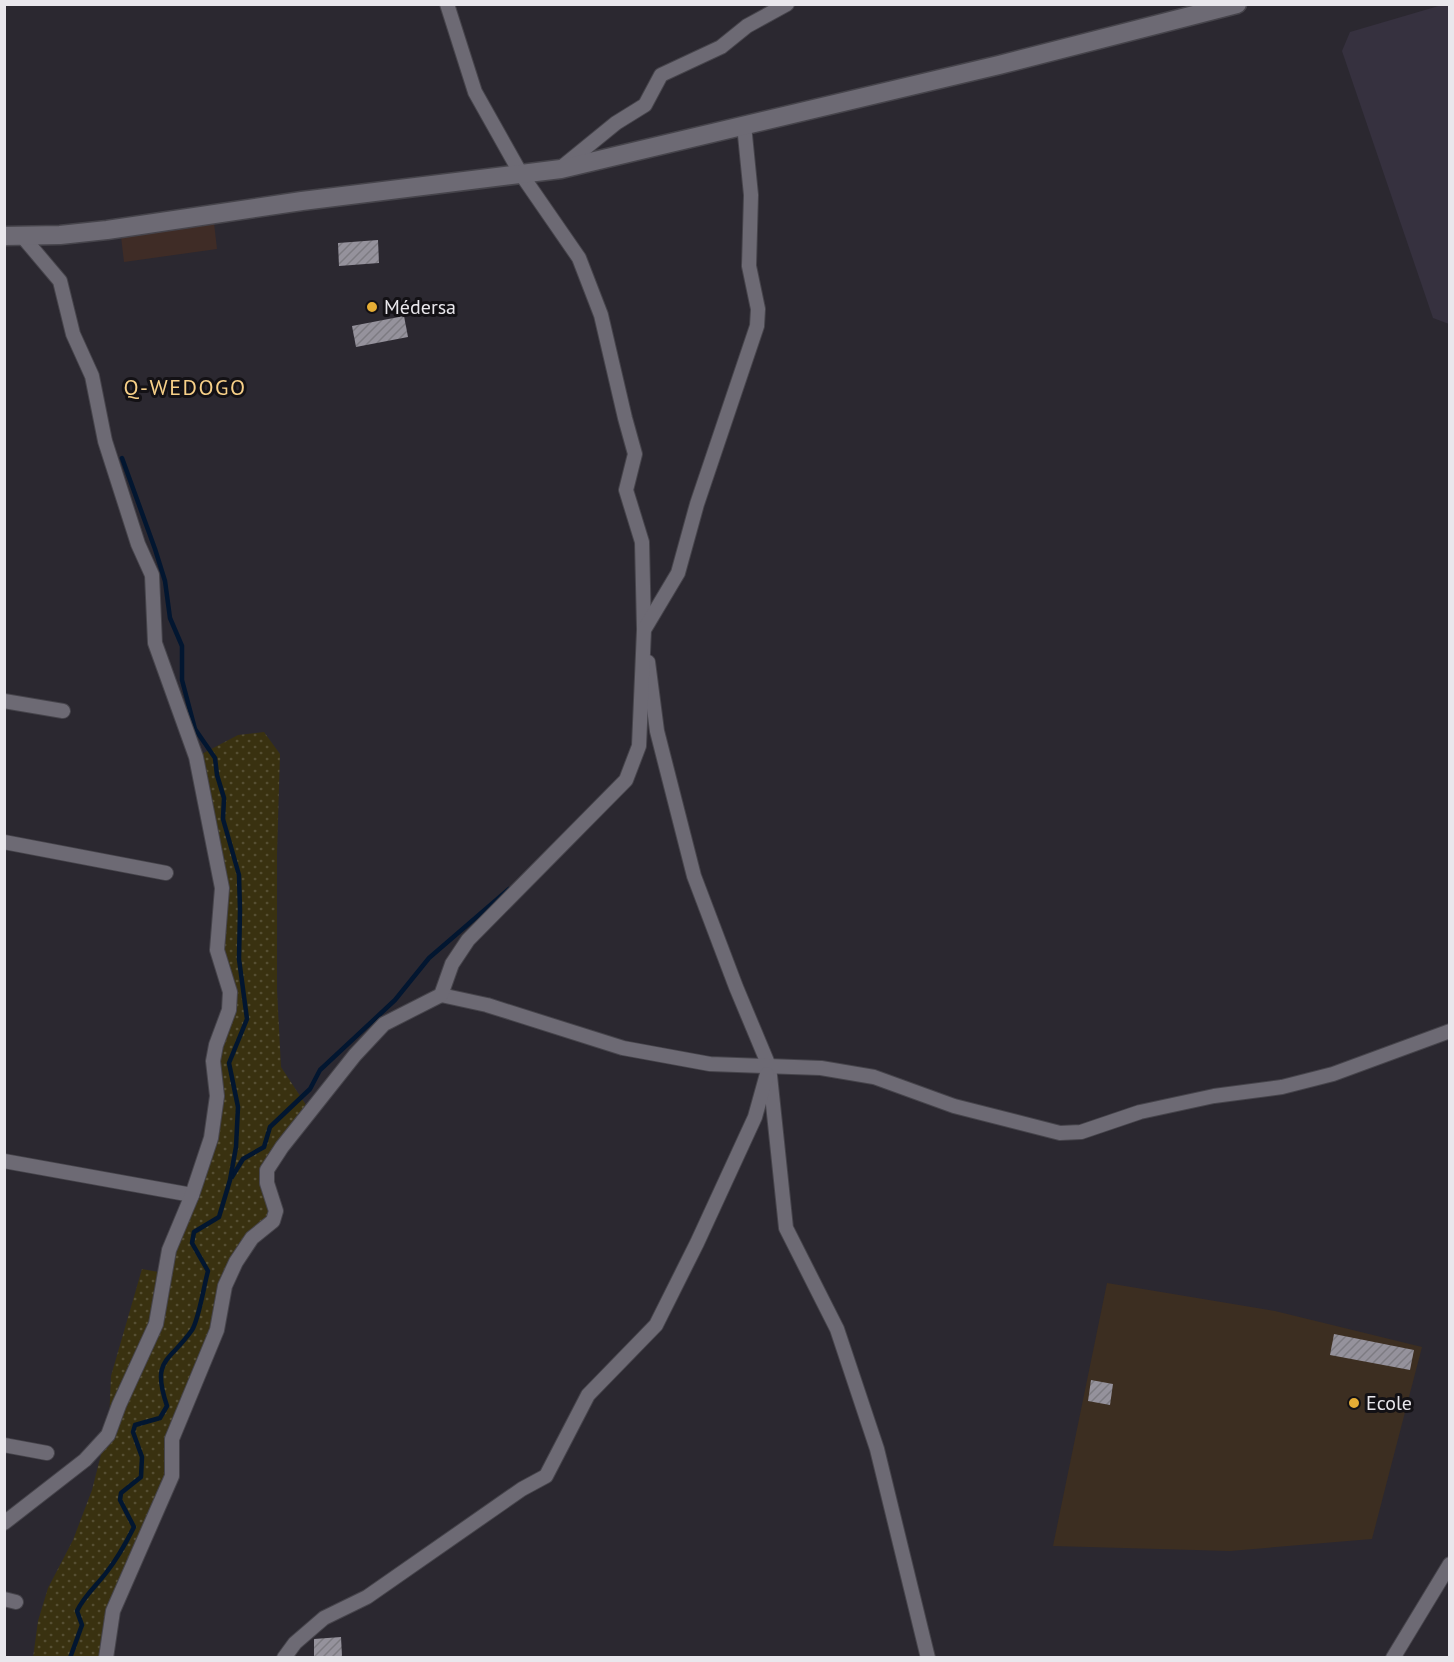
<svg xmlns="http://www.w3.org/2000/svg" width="1454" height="1662" viewBox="0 0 1454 1662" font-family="'PT Sans',sans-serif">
<defs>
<pattern id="sand-dots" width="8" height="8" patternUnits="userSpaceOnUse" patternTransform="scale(1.5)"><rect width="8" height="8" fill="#393110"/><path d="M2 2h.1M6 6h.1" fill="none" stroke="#564f33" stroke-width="1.8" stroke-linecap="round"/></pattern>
<pattern id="building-hatch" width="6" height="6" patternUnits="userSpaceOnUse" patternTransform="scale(1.5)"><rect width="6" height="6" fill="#95929c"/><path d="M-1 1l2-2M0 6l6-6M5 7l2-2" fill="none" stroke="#7d7b82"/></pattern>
</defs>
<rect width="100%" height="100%" fill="#2b2830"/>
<polygon fill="#3f2c26" points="213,214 217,249 124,262 120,228"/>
<polygon fill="#36313f" points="1442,5 1450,5 1449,324 1433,318 1342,51 1350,32"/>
<polygon fill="#3c2e21" points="1107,1283 1275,1311 1422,1347 1372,1539 1230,1551 1053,1546"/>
<polygon fill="url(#sand-dots)" points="264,732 280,754 277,854 277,990 281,1067 310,1111 267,1170 276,1211 236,1262 172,1439 172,1476 124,1588 106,1657 33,1658 38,1621 48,1588 73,1540 92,1490 109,1423 111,1376 142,1269 164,1273 211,1138 213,1061 229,1010 217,950 222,888 196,757 238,735"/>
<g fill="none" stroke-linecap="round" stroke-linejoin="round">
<g stroke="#021630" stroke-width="4.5">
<polyline points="232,1177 243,1159 264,1147 270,1127 310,1089 320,1070 395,1000 429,958 509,889"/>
<path d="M70,1658l12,-33 -5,-14c7,-15 19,-25 29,-38 11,-14 20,-30 28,-46l-14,-27 1,-7 20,-16 1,-20 -9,-25 2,-7 25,-7 7,-12c-16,-48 2,-43 25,-76 7,-11 12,-45 16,-59l-16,-28 2,-11 25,-15 11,-37 6,-33 2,-40 -9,-44 18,-44 -8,-60 1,-49 -1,-35 -16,-56 1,-21 -7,-23 -2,-17 -20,-29 -13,-49v-34l-12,-28 -5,-37 -10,-32 -33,-91"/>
</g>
</g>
<g fill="url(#building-hatch)">
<polygon points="378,240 379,263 339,266 338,243"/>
<polygon points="404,316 408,337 356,347 352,326"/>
<polygon points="1334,1334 1414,1350 1410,1370 1330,1355"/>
<polygon points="1091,1380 1113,1384 1110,1405 1088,1401"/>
<polygon points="341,1637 342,1656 314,1658 314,1639"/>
</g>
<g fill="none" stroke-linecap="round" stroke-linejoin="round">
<defs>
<g id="street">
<polyline points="447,4 475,92 521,174 579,258 601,315 625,418 635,454 626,490 642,542 644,629"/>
<polyline points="562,167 616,123 645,105 661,75 721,47 747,26 787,4"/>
<polyline points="648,662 657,731 694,876 736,987 769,1066 786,1228 837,1329 877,1449 928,1658"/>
<polyline points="4,701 63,711"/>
<polyline points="4,842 166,873"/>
<polyline points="441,995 487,1005 623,1048 710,1064 821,1068 874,1077 954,1106 1060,1133 1081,1132 1140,1112 1214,1096 1282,1087 1333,1074 1450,1031"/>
<polyline points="4,1161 192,1195"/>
<polyline points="4,1445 47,1453"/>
<polyline points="4,1523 85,1460 108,1435 119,1405 156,1324 169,1250 192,1195 211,1138 217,1096 213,1061 216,1045 229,1010 230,992 217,950 222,888 196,757 155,643 152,575 138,544 105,441 92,376 73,334 60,281 22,236"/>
<polyline points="4,1599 16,1602"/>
<polyline points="106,1658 113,1611 172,1476 172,1439 217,1330 225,1286 236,1262 252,1238 273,1221 276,1211 267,1183 267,1170 282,1147 355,1055 384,1024 441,995 452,964 468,940 626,780 639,746 644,630 678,573 697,504 757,326 758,309 749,266 751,195 744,125"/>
<polyline points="284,1658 295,1643 324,1618 367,1597 522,1489 546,1476 588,1395 656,1325 697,1243 755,1117 767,1074"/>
<polyline points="1393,1658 1450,1564"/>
</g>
<polyline id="secondary" points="4,236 60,235 107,230 302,201 561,169 999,65 1237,4"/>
</defs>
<use href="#street" stroke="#46444b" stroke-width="16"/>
<use href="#secondary" stroke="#46444b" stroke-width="21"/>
<use href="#street" stroke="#6d6a74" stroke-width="14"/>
<use href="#secondary" stroke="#6d6a74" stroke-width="18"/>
</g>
<g fill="#e5ad35" stroke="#131115" stroke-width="2">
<circle cx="372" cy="307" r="6"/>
<circle cx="1354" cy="1403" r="6"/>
</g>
<g text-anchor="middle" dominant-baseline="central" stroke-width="6" stroke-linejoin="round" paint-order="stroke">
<g font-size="20" fill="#e9e7ec" stroke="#131115" text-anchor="start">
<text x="384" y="307">Médersa</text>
<text x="1366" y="1403">Ecole</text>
</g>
<g font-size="22" letter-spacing="1.5" fill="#f7d088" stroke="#131115">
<text x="185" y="387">Q-WEDOGO</text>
</g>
</g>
<rect width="1454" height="1662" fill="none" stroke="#e9e7ec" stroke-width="12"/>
</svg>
